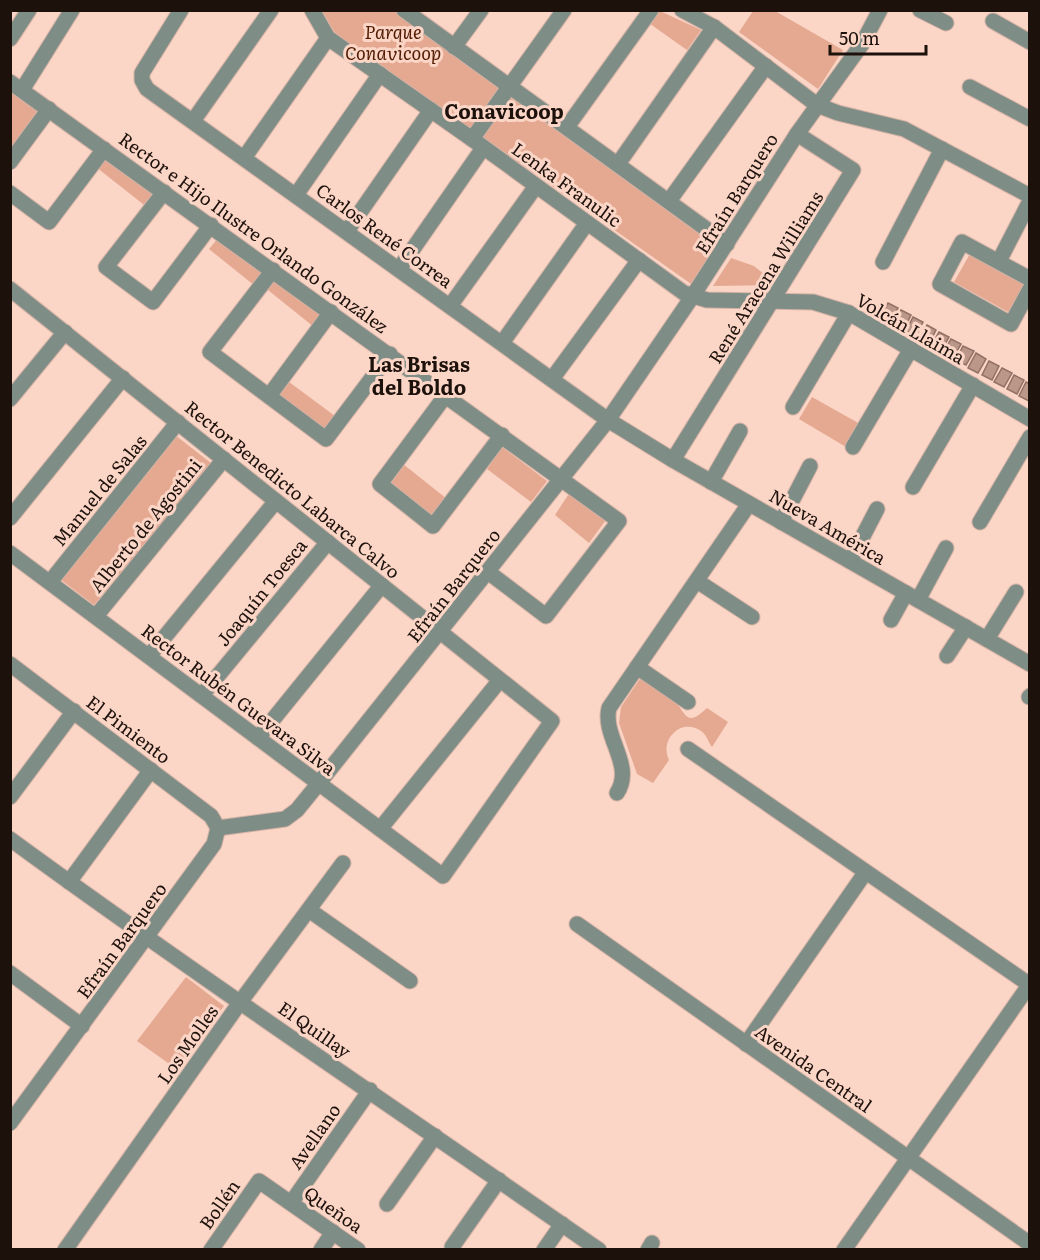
<svg xmlns="http://www.w3.org/2000/svg" width="1040" height="1260" viewBox="0 0 1040 1260" font-family="Literata,serif">
<rect width="100%" height="100%" fill="#fbd5c6"/>
<g fill="#e5a890">
<polygon points="322,11 394,11 720,246 694,286 335,33"/>
<polygon points="654,11 660,11 701,30 687,50 646,21"/>
<polygon points="753,11 775,11 843,50 818,89 739,32"/>
<polygon points="10,89 41,112 10,151"/>
<polygon points="102,157 156,196 148,208 96,167"/>
<polygon points="219,237 266,270 255,286 209,249"/>
<polygon points="971,252 1029,284 1012,314 954,282"/>
<polygon points="731,258 754,266 778,285 713,286"/>
<polygon points="277,277 323,314 314,327 268,290"/>
<polygon points="285,379 339,419 326,436 272,396"/>
<polygon points="812,397 860,424 846,447 799,419"/>
<polygon points="175,435 211,463 94,605 60,579"/>
<polygon points="502,447 547,481 531,502 487,469"/>
<polygon points="403,464 447,499 432,519 387,484"/>
<polygon points="570,492 606,520 589,543 555,515"/>
<path d="M641,677c10,8 24,14 33,23 12,12 11,29 33,8l21,14 -16,25c-4,-5 -5,-12 -11,-16 -20,-14 -42,9 -32,29l-16,23 -16,-9 -18,-51 2,-16z"/>
<polygon points="186,977 224,1006 178,1070 137,1041"/>
</g>
<g fill="#ba9789" stroke="#927063" stroke-width="1.5">
<polygon points="888,303 898,308 891,322 881,317"/>
<polygon points="901,310 911,315 904,329 894,324"/>
<polygon points="913,317 923,322 916,336 906,331"/>
<polygon points="927,325 936,330 929,344 919,339"/>
<polygon points="939,332 949,337 941,351 931,346"/>
<polygon points="951,339 961,344 953,358 943,353"/>
<polygon points="963,346 974,351 966,365 956,360"/>
<polygon points="976,353 986,359 978,373 968,368"/>
<polygon points="989,361 999,366 992,380 982,375"/>
<polygon points="1002,368 1012,373 1004,387 994,382"/>
<polygon points="1014,375 1024,380 1017,394 1007,389"/>
<polygon points="1026,382 1030,384 1029,401 1019,396"/>
</g>
<g fill="none" stroke-linecap="round" stroke-linejoin="round">
<defs>
<g id="street">
<polyline points="181,10 142,73 142,80 147,89 608,420 673,460 1030,664"/>
<polyline points="312,10 328,38 472,139 684,293 707,300 813,302 849,313 1030,419"/>
<polyline points="404,10 727,244"/>
<polyline points="682,10 714,27 817,105 838,113 904,129 1030,196"/>
<polyline points="920,10 946,23"/>
<polyline points="993,21 1030,42"/>
<polyline points="10,39 29,10"/>
<polyline points="454,47 481,10"/>
<polyline points="10,82 619,521 546,616 488,572"/>
<polyline points="970,87 1030,119"/>
<polyline points="22,90 72,10"/>
<polyline points="193,121 271,10"/>
<polyline points="567,127 651,10"/>
<polyline points="472,139 564,10"/>
<polyline points="244,158 328,38"/>
<polyline points="10,162 49,109"/>
<polyline points="618,164 714,27"/>
<polyline points="164,192 106,267 153,302 211,225"/>
<polyline points="10,193 49,222 104,149"/>
<polyline points="296,195 380,74"/>
<polyline points="669,201 766,66"/>
<polyline points="347,231 431,110"/>
<polyline points="999,261 1030,201"/>
<polyline points="883,262 942,149"/>
<polyline points="399,269 483,148"/>
<polyline points="273,270 210,352 326,439 390,354"/>
<polyline points="1030,279 962,242 940,284 1011,324 1030,289"/>
<polyline points="10,289 552,721 443,876 10,553"/>
<polyline points="450,306 536,186"/>
<polyline points="502,343 587,223"/>
<polyline points="552,379 639,260"/>
<polyline points="446,395 380,484 433,526 502,435"/>
<polyline points="269,396 331,312"/>
<polyline points="10,399 65,332"/>
<polyline points="793,407 849,313"/>
<polyline points="853,447 911,349"/>
<polyline points="673,460 853,170 797,134"/>
<polyline points="711,482 740,431"/>
<polyline points="913,487 973,385"/>
<polyline points="10,518 123,378"/>
<polyline points="781,522 810,466"/>
<polyline points="980,522 1030,437"/>
<polyline points="850,561 877,509"/>
<polyline points="697,581 752,617"/>
<polyline points="50,582 178,422"/>
<polyline points="918,600 946,548"/>
<polyline points="96,616 224,459"/>
<polyline points="891,620 906,593"/>
<polyline points="987,639 1016,592"/>
<polyline points="149,656 276,501"/>
<polyline points="947,656 966,627"/>
<polyline points="10,664 211,816 218,828 214,844 10,1123"/>
<polyline points="637,667 688,702"/>
<polyline points="202,695 328,542"/>
<polyline points="1029,697 1030,696"/>
<polyline points="258,738 382,585"/>
<polyline points="688,749 1030,985"/>
<path d="M617,793c18,-28 -15,-56 -8,-85l140,-204"/>
<polyline points="10,797 74,711"/>
<polyline points="218,828 285,819 297,810 319,783 608,420 692,297 797,134 862,44 880,10"/>
<polyline points="380,829 500,680"/>
<path d="M10,839c193,141 392,274 589,411"/>
<polyline points="69,882 151,770"/>
<polyline points="309,910 410,981"/>
<polyline points="577,924 1030,1244"/>
<polyline points="10,973 82,1026"/>
<polyline points="746,1044 865,873"/>
<polyline points="291,1203 370,1090"/>
<polyline points="387,1204 435,1136"/>
<polyline points="452,1247 499,1180"/>
<polyline points="65,1250 241,1001 343,863"/>
<polyline points="211,1250 259,1181 358,1250"/>
<polyline points="321,1250 333,1232"/>
<polyline points="544,1250 562,1224"/>
<polyline points="648,1250 652,1243"/>
<polyline points="844,1250 1030,984"/>
</g>
</defs>
<use href="#street" stroke="#d3b2a5" stroke-width="17"/>
<use href="#street" stroke="#7e8d86" stroke-width="15"/>
</g>
<g text-anchor="middle" dominant-baseline="central" stroke-width="6" stroke-linejoin="round" paint-order="stroke">
<g font-size="18" font-style="italic" fill="#511b02" stroke="#fbd5c6">
<text x="393" y="31">Parque<tspan x="393" dy="21">Conavicoop</tspan></text>
</g>
<g font-size="18" fill="#1d110c" stroke="#fbd5c6">
<text transform="translate(567 184) rotate(36)">Lenka Franulic</text>
<text transform="translate(736 193) rotate(-58)">Efraín Barquero</text>
<text transform="translate(254 232) rotate(36)">Rector e Hijo Ilustre Orlando González</text>
<text transform="translate(385 235) rotate(36)">Carlos René Correa</text>
<text transform="translate(765 277) rotate(-58)">René Aracena Williams</text>
<text transform="translate(911 328) rotate(30)">Volcán Llaima</text>
<text transform="translate(293 489) rotate(39)">Rector Benedicto Labarca Calvo</text>
<text transform="translate(99 490) rotate(-51)">Manuel de Salas</text>
<text transform="translate(145 525) rotate(-51)">Alberto de Agostini</text>
<text transform="translate(828 526) rotate(30)">Nueva América</text>
<text transform="translate(453 585) rotate(-52)">Efraín Barquero</text>
<text transform="translate(261 592) rotate(-51)">Joaquín Toesca</text>
<text transform="translate(239 699) rotate(37)">Rector Rubén Guevara Silva</text>
<text transform="translate(129 729) rotate(37)">El Pimiento</text>
<text transform="translate(121 940) rotate(-54)">Efraín Barquero</text>
<text transform="translate(315 1029) rotate(35)">El Quillay</text>
<text transform="translate(187 1044) rotate(-55)">Los Molles</text>
<text transform="translate(814 1068) rotate(35)">Avenida Central</text>
<text transform="translate(314 1136) rotate(-55)">Avellano</text>
<text transform="translate(219 1204) rotate(-55)">Bollén</text>
<text transform="translate(334 1209) rotate(35)">Queñoa</text>
</g>
<g font-size="20" font-weight="bold" fill="#1d110c" stroke="#fbd5c6">
<text x="504" y="110">Conavicoop</text>
<text x="419" y="363">Las Brisas<tspan x="419" dy="23">del Boldo</tspan></text>
</g>
</g>
<rect width="1040" height="1260" fill="none" stroke="#1d110c" stroke-width="24"/>
<path d="M830 45v9h96v-9" fill="none" stroke="#1d110c" stroke-width="3"/>
<text x="839" y="45" font-size="18" fill="#1d110c" stroke="#fbd5c6" stroke-width="4.5" paint-order="stroke">50 m</text>
</svg>
